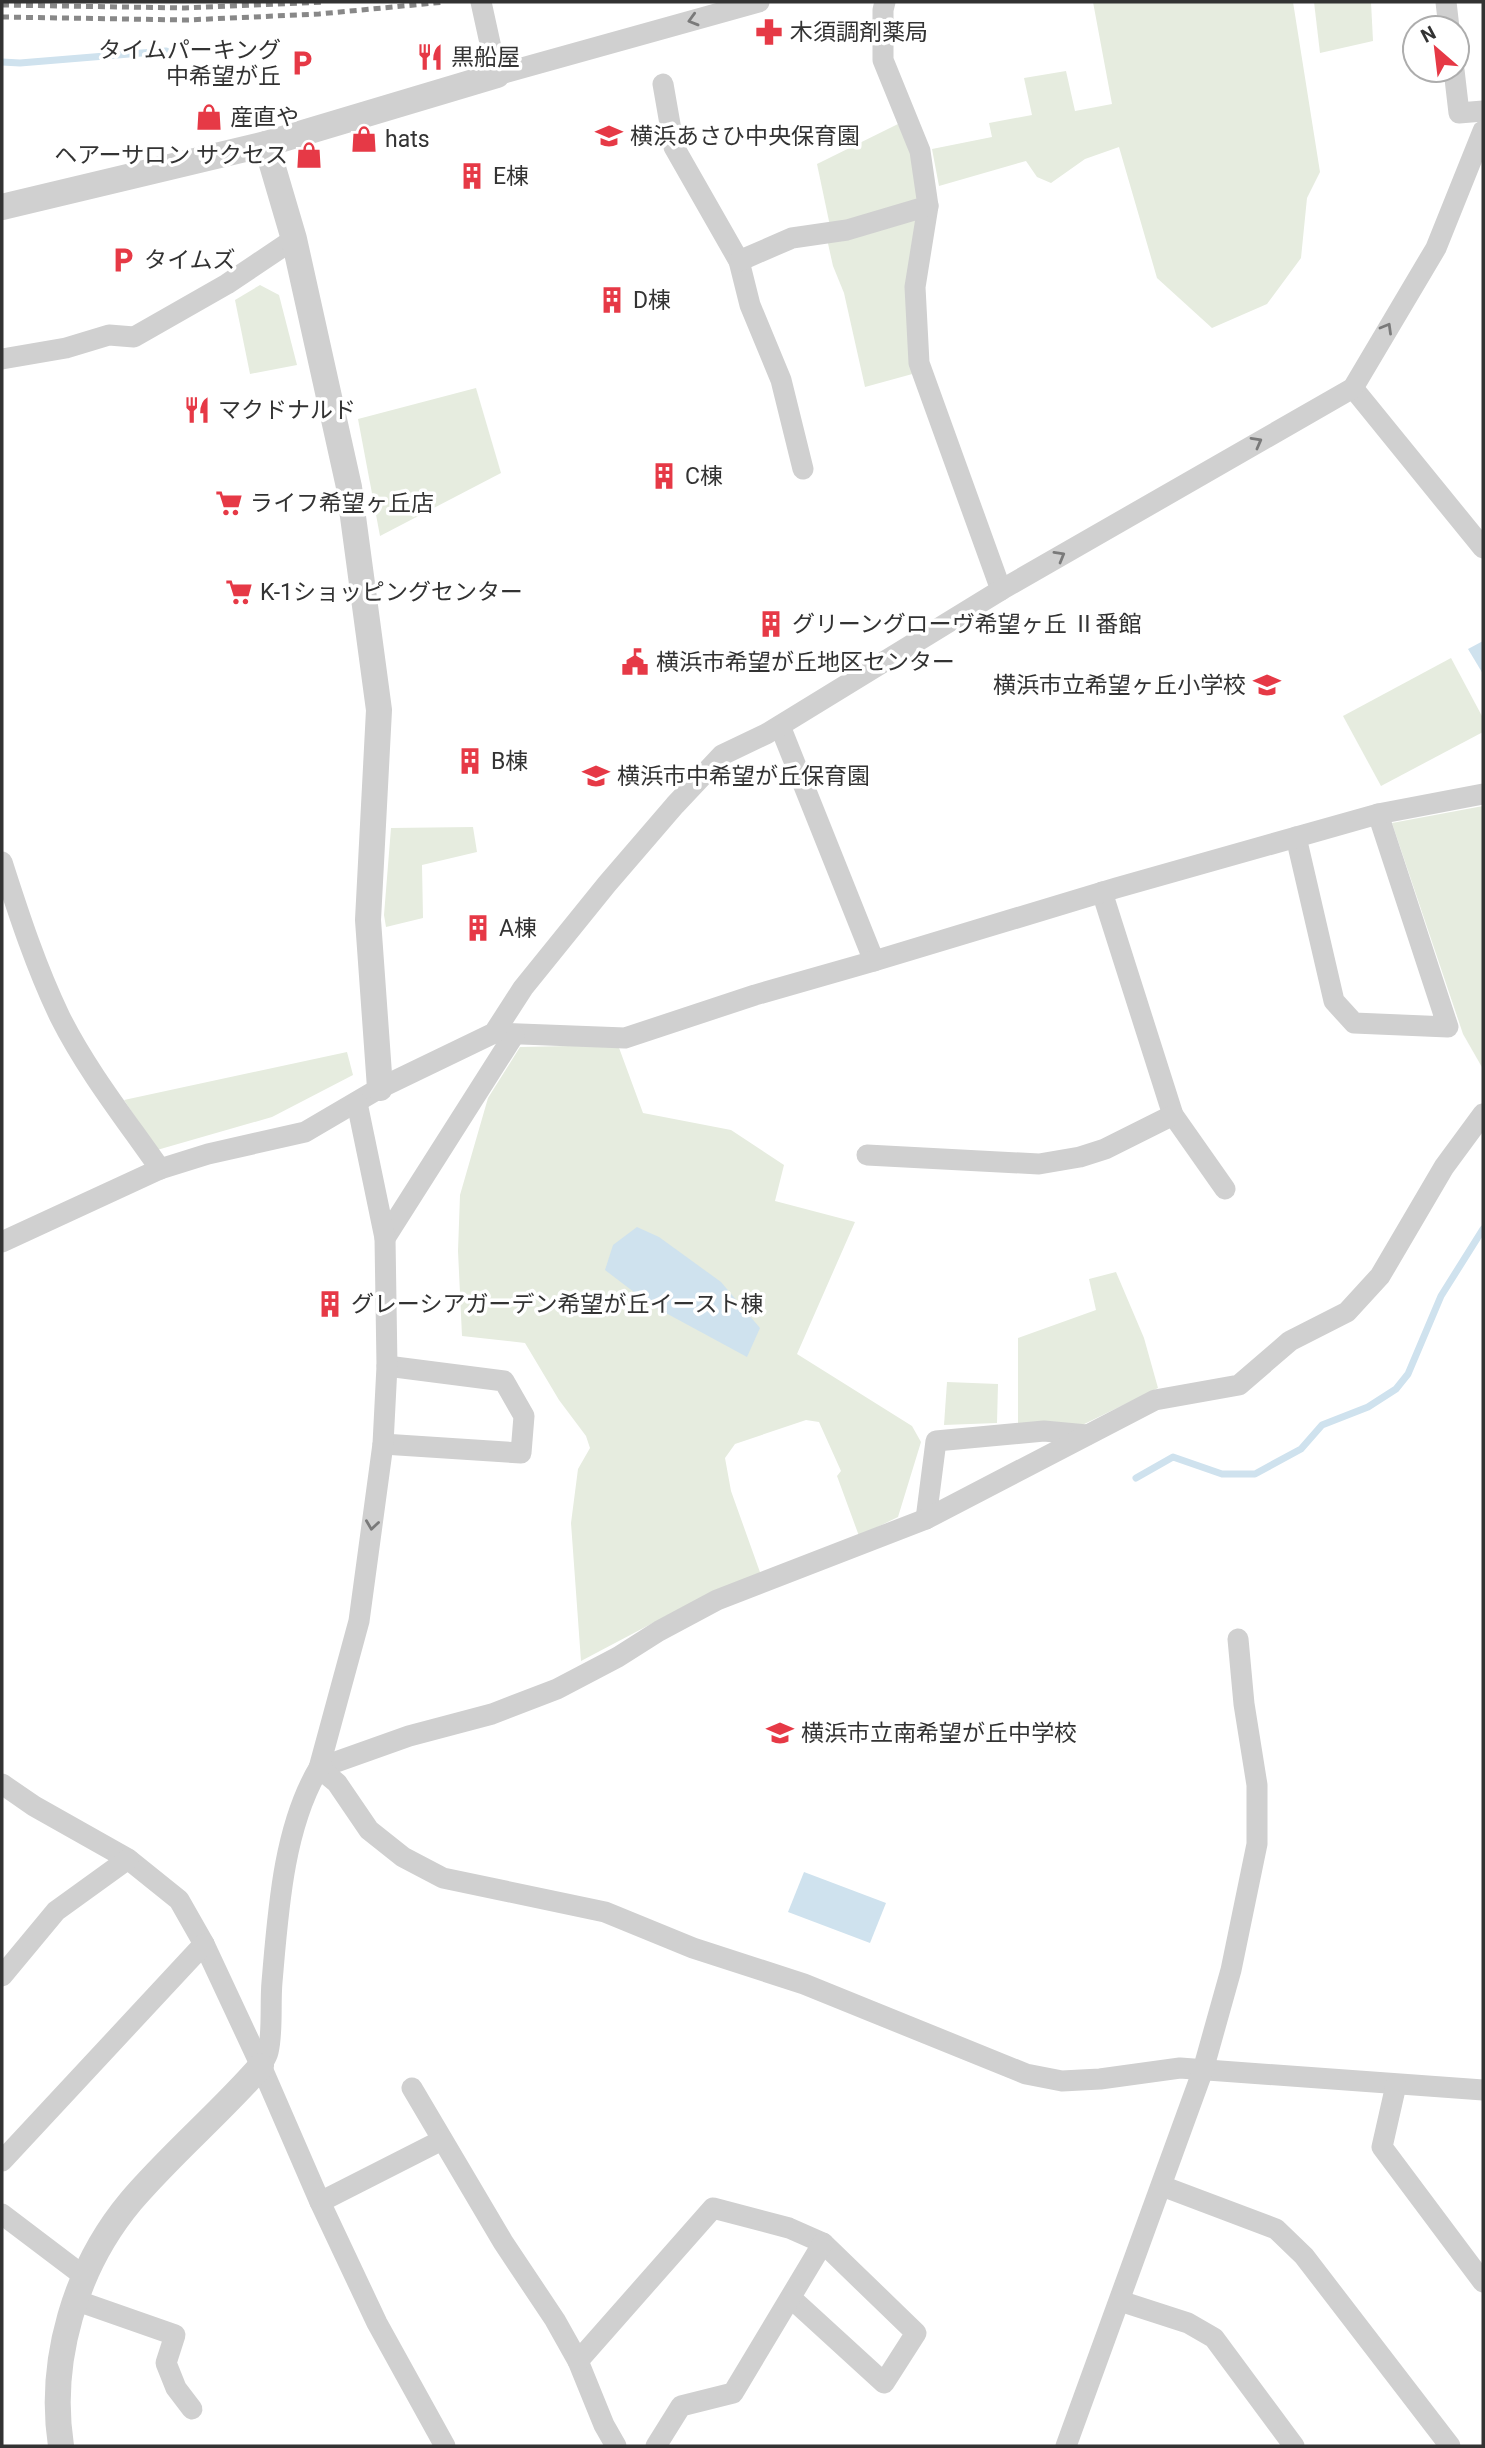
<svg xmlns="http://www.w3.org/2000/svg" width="1485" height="2448" viewBox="0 0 1485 2448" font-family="Roboto,'Noto Sans JP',sans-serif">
<rect width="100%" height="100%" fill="#fff"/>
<g fill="#e6ecdf">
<polygon points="1093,2 1293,2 1320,172 1307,198 1301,258 1267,304 1212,328 1157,278 1119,147 1085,159 1051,183 1037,177 1026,161 939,186 932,149 992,137 989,123 1032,115 1024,78 1066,71 1075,111 1112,104"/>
<polygon points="1314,2 1371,2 1373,41 1320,53"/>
<polygon points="898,124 919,172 923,203 830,226 817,164"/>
<polygon points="921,215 916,373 865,387 844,293 833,266 827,239"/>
<polygon points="260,285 279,295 297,365 250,374 235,300"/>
<polygon points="476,388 501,473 380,536 358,419"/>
<polygon points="1451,658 1483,718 1483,732 1381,786 1343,716"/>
<polygon points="1483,806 1483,1069 1463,1034 1392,823"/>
<polygon points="473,827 477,852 422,865 423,918 386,927 384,915 391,828"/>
<polygon points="618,1045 643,1113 731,1130 784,1165 775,1201 855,1222 797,1354 912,1426 921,1442 898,1517 859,1536 837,1476 841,1471 819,1422 806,1420 735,1444 725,1458 731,1491 761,1575 685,1606 581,1661 571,1523 578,1469 590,1448 586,1436 559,1400 525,1343 462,1336 458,1251 460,1195 488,1098 520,1047"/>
<polygon points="347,1052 353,1075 272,1117 157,1150 124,1100"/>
<polygon points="1116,1272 1144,1338 1158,1388 1072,1430 1018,1425 1018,1338 1096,1310 1089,1279"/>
<polygon points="947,1382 998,1384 997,1423 944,1425"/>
</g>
<g fill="#cfe2ee">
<polygon points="1483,641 1483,674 1468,649"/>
<polygon points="637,1227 659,1237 721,1282 760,1328 747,1357 651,1305 605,1270 613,1245"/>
<polygon points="804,1872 886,1903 870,1943 788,1912"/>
</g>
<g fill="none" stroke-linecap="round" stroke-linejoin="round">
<g stroke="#cfe2ee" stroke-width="7">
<polyline points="2,62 20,63 166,51"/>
<polyline points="1136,1478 1173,1457 1222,1474 1255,1474 1301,1449 1322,1425 1368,1407 1396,1389 1408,1374 1441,1296 1483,1229"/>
</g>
<g stroke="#d0d0d0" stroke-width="21">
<polyline points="481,2 497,75 759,2"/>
<polyline points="1446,2 1449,28"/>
<polyline points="1454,70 1459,113 1483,111"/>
<polyline points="663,84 674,147 739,261 750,305 781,380 803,469"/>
<polyline points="928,206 915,287 919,363 1001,590"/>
<polyline points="739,261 792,238 847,230 928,206 920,151 883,60 883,10 885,2"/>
<polyline points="2,359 66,348 109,335 134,337 227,284 294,239"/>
<polyline points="1353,388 1483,548"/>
<polyline points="780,726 874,961"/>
<polyline points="1296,837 1334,1001 1354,1023 1448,1027 1378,814"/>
<path d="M2,862c17,53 34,105 58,155 27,54 66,103 100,152"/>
<polyline points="1102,892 1173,1115 1225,1189"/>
<polyline points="494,1033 625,1038 755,995 874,961 1116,888 1378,814 1483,794"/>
<polyline points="867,1155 1039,1164 1080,1157 1105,1149 1173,1115"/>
<polyline points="385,1238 514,1035"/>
<polyline points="2,1242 160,1169 208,1154 305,1132 380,1088 494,1033 523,988 607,884 675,805 722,755 766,734 1001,590 1353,388 1436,248 1483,131"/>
<polyline points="383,1444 521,1453 524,1416 504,1381 387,1366"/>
<polyline points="926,1519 936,1441 1044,1431 1087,1435"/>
<polyline points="319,1768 409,1736 492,1714 557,1689 618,1657 659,1631 717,1600 926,1519 1155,1400 1239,1385 1290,1341 1347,1312 1380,1276 1444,1167 1483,1114"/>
<polyline points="319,1768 337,1783 369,1830 403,1857 443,1878 605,1912 693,1948 804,1984 1026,2074 1062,2081 1100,2079 1180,2068 1483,2090"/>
<polyline points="2,1784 34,1806 128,1859 179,1900 204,1944 261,2066 320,2202 377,2323 445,2446"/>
<polyline points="2,1976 56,1911 128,1859"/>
<path d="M261,2066c2,-4 6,-9 7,-14 5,-19 2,-49 4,-70 6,-69 11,-154 47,-214l40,-147 24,-177 4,-78 -2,-128 -28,-135"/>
<polyline points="1396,2085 1382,2147 1483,2282"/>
<polyline points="412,2088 503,2242 555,2320 578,2361 604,2425 616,2446"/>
<polyline points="2,2161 204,1944"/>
<polyline points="1162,2186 1276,2229 1304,2256 1450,2446"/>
<polyline points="320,2202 442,2140"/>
<polyline points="2,2214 85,2277"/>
<polyline points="75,2300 175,2335 166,2363 176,2388 192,2409"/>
<polyline points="1120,2301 1188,2323 1214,2338 1294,2446"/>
<polyline points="578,2361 713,2208 789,2228 823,2243 916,2333 884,2383 791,2298"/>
<polyline points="656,2446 681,2406 733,2393 823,2243"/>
<polyline points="1066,2446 1203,2070 1231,1970 1257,1844 1257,1785 1244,1704 1238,1639"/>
</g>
<g stroke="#d0d0d0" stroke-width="26">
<polyline points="266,144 294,239 349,487 379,710 368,920 380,1088"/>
<polyline points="2,207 266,144 497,75"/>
<path d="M61,2446c-13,-85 14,-178 70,-245 40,-47 89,-88 130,-135"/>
</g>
<g stroke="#888" stroke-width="5" stroke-dasharray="7 5" stroke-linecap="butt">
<polyline points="2,5 185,8 325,2"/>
<polyline points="2,17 187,20 319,14 445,2"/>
</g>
</g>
<defs><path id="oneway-chevron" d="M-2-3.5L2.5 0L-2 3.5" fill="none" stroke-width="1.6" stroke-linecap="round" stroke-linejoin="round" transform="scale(1.75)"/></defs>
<g stroke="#7a7a7a">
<use href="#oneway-chevron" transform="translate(693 20) rotate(164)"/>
<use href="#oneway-chevron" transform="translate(1387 328) rotate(-60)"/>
<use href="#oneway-chevron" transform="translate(1257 442) rotate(-29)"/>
<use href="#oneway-chevron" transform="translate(1060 556) rotate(-30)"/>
<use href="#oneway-chevron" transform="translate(372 1525) rotate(98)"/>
</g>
<defs>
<symbol id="pharmacy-bare" viewBox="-9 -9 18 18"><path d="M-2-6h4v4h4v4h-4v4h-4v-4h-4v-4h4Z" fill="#e63946" stroke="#fff" stroke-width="2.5" paint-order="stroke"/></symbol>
<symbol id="restaurant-bare" viewBox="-9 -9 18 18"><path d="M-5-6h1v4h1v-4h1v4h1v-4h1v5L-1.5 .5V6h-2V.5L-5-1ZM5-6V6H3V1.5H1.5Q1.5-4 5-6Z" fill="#e63946" stroke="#fff" stroke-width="2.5" paint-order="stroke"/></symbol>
<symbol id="parking-bare" viewBox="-9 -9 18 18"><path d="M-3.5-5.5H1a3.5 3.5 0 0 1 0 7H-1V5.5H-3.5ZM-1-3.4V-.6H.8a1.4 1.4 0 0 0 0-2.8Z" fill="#e63946" stroke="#fff" stroke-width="2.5" paint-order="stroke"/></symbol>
<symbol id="shop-bare" viewBox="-9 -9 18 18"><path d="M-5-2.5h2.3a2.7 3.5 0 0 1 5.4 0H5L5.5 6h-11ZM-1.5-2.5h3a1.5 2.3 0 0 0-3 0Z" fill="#e63946" stroke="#fff" stroke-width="2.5" paint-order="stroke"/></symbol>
<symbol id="school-bare" viewBox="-9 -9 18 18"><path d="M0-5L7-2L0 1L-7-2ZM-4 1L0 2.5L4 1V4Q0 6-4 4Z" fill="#e63946" stroke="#fff" stroke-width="2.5" paint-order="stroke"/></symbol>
<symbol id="building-bare" viewBox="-9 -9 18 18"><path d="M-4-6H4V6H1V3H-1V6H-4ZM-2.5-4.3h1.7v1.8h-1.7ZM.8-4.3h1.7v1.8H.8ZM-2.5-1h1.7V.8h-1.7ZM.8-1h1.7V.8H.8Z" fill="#e63946" stroke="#fff" stroke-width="2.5" paint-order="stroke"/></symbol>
<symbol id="supermarket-bare" viewBox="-9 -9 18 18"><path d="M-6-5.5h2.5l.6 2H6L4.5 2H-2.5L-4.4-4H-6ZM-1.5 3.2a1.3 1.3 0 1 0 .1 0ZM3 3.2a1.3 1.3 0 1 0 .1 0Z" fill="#e63946" stroke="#fff" stroke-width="2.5" paint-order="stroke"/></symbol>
<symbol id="civic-bare" viewBox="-9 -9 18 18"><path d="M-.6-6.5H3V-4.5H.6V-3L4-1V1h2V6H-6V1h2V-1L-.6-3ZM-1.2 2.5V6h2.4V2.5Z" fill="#e63946" stroke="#fff" stroke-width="2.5" paint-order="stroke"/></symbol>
</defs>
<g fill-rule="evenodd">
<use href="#pharmacy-bare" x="750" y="13" width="38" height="38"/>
<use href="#restaurant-bare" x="411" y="38" width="38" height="38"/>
<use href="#parking-bare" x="283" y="44" width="38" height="38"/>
<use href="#shop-bare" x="190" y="98" width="38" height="38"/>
<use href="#school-bare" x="590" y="117" width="38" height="38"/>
<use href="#shop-bare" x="345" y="120" width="38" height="38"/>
<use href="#shop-bare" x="290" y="136" width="38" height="38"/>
<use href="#building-bare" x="453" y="157" width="38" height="38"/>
<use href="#parking-bare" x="104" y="241" width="38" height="38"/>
<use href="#building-bare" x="593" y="281" width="38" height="38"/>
<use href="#restaurant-bare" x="178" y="391" width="38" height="38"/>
<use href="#building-bare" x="645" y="457" width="38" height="38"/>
<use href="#supermarket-bare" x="210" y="484" width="38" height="38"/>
<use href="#supermarket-bare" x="220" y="573" width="38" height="38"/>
<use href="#building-bare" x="752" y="605" width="38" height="38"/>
<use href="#civic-bare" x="616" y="643" width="38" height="38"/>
<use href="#school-bare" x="1248" y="666" width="38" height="38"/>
<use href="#building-bare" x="451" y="742" width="38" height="38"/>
<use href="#school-bare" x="577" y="757" width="38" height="38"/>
<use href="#building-bare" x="459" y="909" width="38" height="38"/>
<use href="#building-bare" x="311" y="1285" width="38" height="38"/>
<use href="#school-bare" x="761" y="1714" width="38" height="38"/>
</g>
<g text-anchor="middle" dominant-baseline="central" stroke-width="7" stroke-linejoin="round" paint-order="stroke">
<g font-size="23" fill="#333" stroke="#fff" text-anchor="start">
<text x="790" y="32">木須調剤薬局</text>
<text x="281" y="50" text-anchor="end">タイムパーキング<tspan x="281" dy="26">中希望が丘</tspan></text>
<text x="451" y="57">黒船屋</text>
<text x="230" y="117">産直や</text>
<text x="630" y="136">横浜あさひ中央保育園</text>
<text x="385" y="139">hats</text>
<text x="288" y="155" text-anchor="end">ヘアーサロン サクセス</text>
<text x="493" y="176">E棟</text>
<text x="144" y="260">タイムズ</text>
<text x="633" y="300">D棟</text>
<text x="218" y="410">マクドナルド</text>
<text x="685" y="476">C棟</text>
<text x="250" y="503">ライフ希望ヶ丘店</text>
<text x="260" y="592">K-1ショッピングセンター</text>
<text x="792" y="624">グリーングローヴ希望ヶ丘 Ⅱ番館</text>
<text x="656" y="662">横浜市希望が丘地区センター</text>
<text x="1246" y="685" text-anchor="end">横浜市立希望ヶ丘小学校</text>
<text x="491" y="761">B棟</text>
<text x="617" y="776">横浜市中希望が丘保育園</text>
<text x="499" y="928">A棟</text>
<text x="351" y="1304">グレーシアガーデン希望が丘イースト棟</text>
<text x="801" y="1733">横浜市立南希望が丘中学校</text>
</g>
</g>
<rect width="1485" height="2448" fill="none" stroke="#333333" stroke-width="7"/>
<g transform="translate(1436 49) rotate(332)"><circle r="33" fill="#ffffff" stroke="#adadad" stroke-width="2"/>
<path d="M0-5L12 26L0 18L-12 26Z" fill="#e63946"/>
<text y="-10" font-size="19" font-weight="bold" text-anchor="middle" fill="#333333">N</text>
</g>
</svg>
